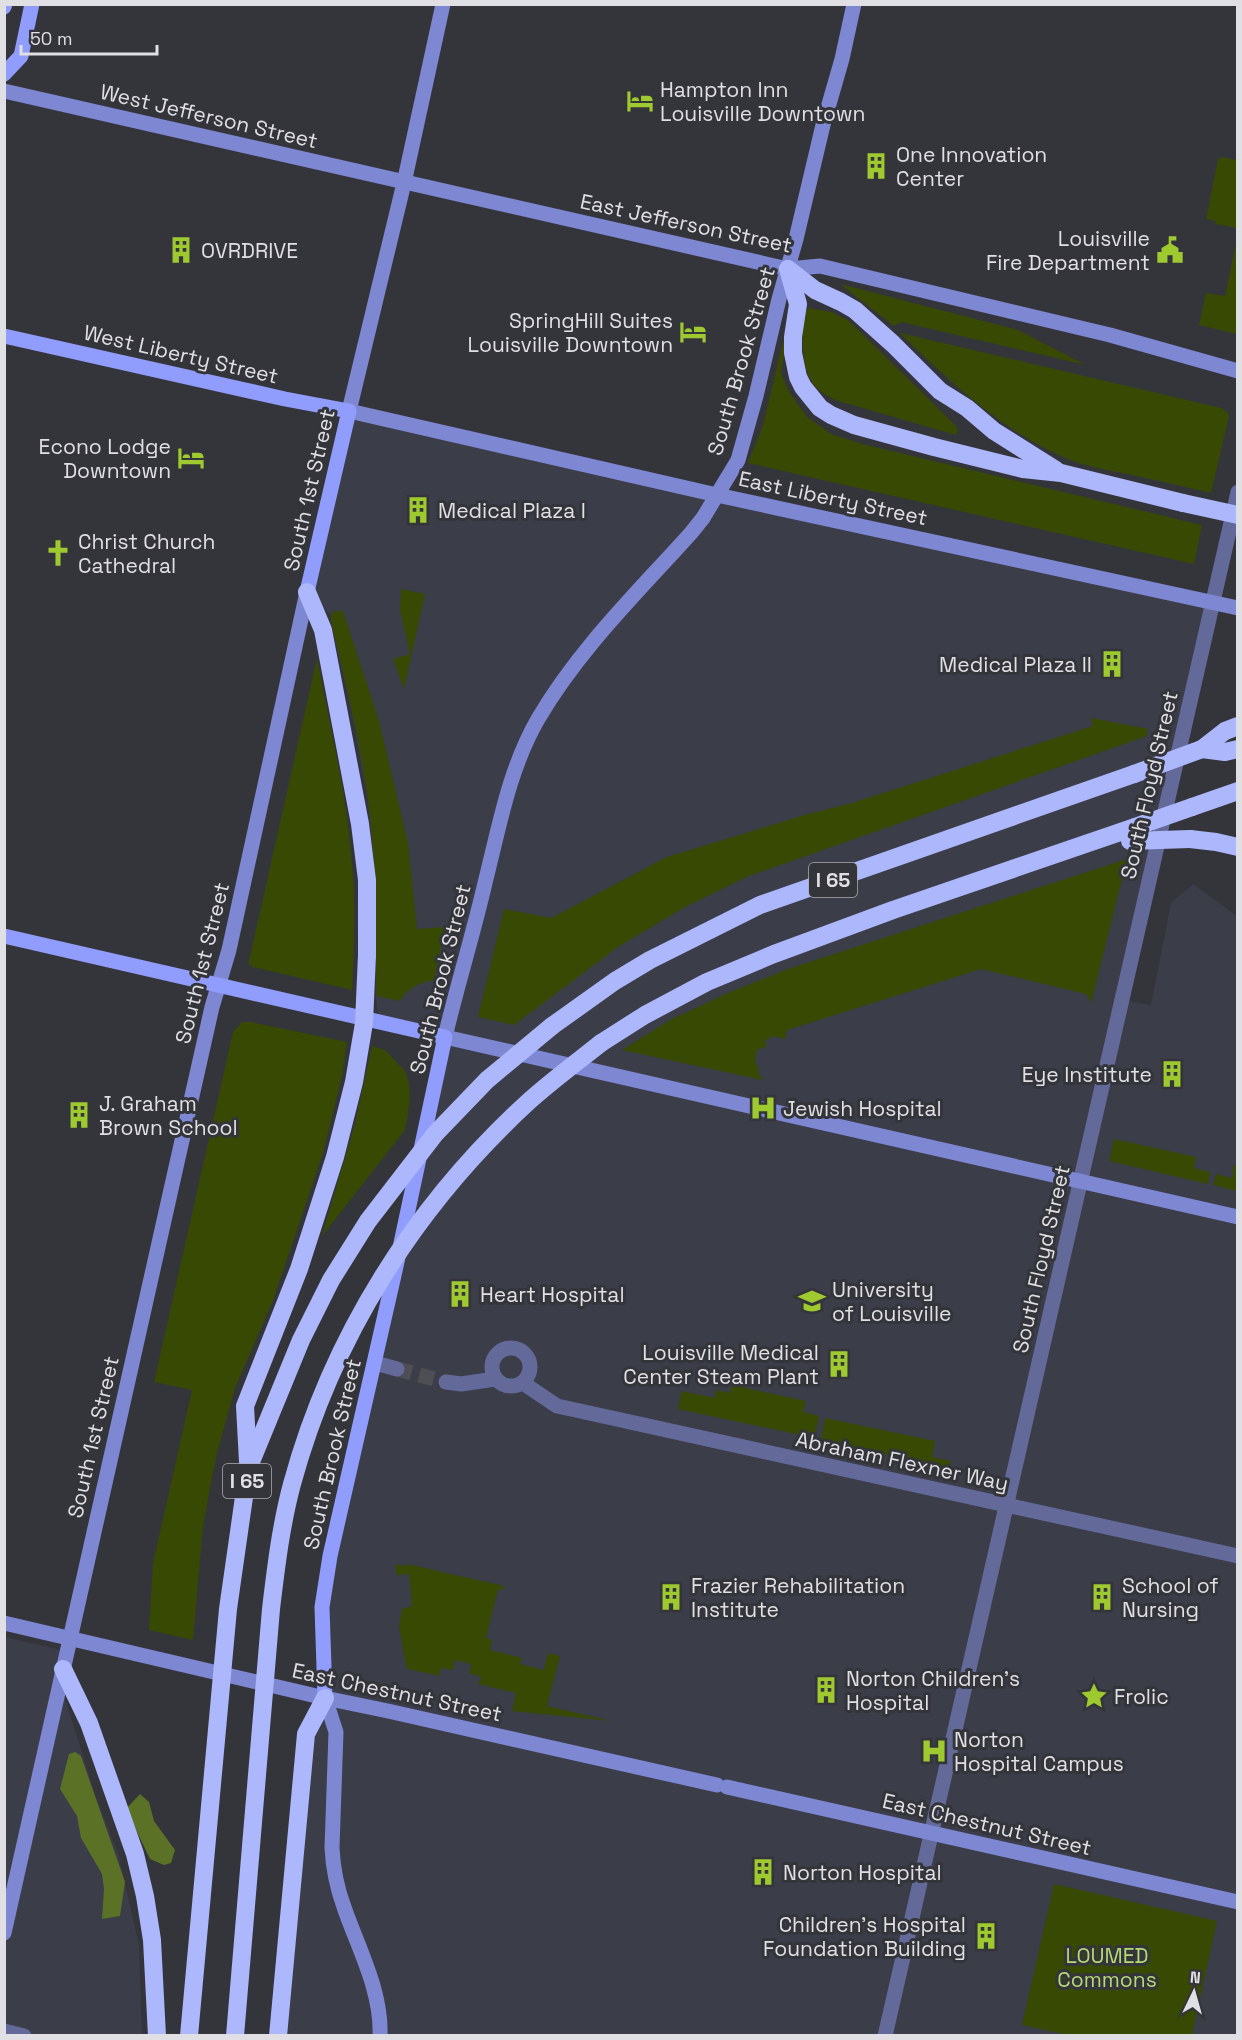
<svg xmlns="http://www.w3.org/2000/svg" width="1242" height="2040" viewBox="0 0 1242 2040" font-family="'Space Grotesk',sans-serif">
<rect width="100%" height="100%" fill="#34353a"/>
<g fill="#3b3d48">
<polygon points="349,411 1212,602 1122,1000 1151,1005 1171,903 1193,884 1237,916 1237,2035 277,2036 316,1715 322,1607 445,1038 379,1023 376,996 376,882 368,800 352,713 331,621 331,615 307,592"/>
<polygon points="5,1637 61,1650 57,1673 95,1794 119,1857 139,1945 142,2035 5,2036"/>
</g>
<g fill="#374903">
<polygon points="1222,157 1237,160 1237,228 1215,224 1216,221 1206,219 1218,159"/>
<polygon points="1237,239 1237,334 1199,325 1206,293 1225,296"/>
<polygon points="840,284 1018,330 1086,365 901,322 894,326"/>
<path d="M809,308l22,4 18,9 107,105 2,5 -2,4 -121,-35c-5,-3 -12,-6 -16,-10 -20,-17 -16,-53 -16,-77z"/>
<path d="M900,333l321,75 6,4 2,4 -18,77c-29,-7 -59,-14 -89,-20 -13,-3 -27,-5 -40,-9 -66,-21 -134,-83 -182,-131z"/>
<polygon points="783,342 786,343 781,373 789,392 807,417 831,434 862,444 1202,525 1194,564 748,463 763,425"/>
<polygon points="401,589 425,594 404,689 393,659 410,654 400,610"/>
<path d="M334,611h9l36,110 29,122 9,86 28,-2 -11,53c-16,3 -26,8 -34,21l-24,-5c0,-65 1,-131 -8,-196 -8,-60 -23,-120 -37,-179v-6z"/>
<path d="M317,658c12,65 28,129 34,195 5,45 3,91 1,137l-99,-23 -4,-2v-4z"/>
<polygon points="1091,718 1148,729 1147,736 749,876 685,907 618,947 514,1025 478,1017 504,909 551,918 667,857 808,814 852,803 1093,726"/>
<polygon points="1127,859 1091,1003 1087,995 1082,993 981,969 787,1030 785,1039 773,1036 765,1041 767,1046 757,1050 755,1062 759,1069 758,1072 763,1080 622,1050 670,1020 730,992 788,969"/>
<polygon points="242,1022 251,1022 347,1042 342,1076 323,1153 273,1300 235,1388 216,1457 203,1526 193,1640 149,1630 153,1563 192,1390 154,1382 233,1032"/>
<polygon points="372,1046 385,1050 405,1071 409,1083 410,1101 405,1130 322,1236 355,1124"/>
<polygon points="1114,1139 1196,1157 1194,1168 1210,1172 1208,1184 1109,1161"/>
<polygon points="1233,1165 1237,1167 1237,1191 1213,1185 1216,1174 1231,1178 1233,1175"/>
<polygon points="732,1385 806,1401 803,1412 819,1416 815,1438 678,1409 682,1391 714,1398 716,1390 730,1393"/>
<polygon points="825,1418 935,1441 932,1457 951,1461 949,1468 821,1440"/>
<polygon points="396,1564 406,1566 407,1564 504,1586 503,1590 498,1589 486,1638 492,1640 490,1650 522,1658 520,1664 544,1670 548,1653 560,1656 547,1706 611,1721 512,1711 516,1693 478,1684 481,1678 479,1676 469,1673 471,1664 455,1660 453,1670 442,1668 439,1673 441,1676 408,1669 406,1666 399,1626 402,1609 412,1606 409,1574 396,1575"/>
<polygon points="1054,1884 1217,1921 1192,2035 1068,2035 1022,2025"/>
</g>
<g fill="#5a7126">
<polygon points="75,1752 81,1756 125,1882 120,1916 102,1919 104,1889 102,1874 81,1838 77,1816 60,1789 69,1754"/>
<polygon points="140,1794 149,1802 154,1821 175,1850 171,1863 164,1865 150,1859 126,1809"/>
</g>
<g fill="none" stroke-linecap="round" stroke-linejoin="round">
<polyline stroke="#4e4f54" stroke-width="15" stroke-dasharray="15 8" stroke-linecap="butt" points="397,1369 446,1382"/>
<g stroke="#636a9a" stroke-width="15">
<circle cx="511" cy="1367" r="19"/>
<polyline points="375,1363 397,1369"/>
<polyline points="446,1382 461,1384 495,1379"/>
<polyline points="523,1383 557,1406 571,1409 1238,1556"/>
<polyline points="4,2031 24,2036"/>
<polyline points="885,2036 1238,492"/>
</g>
<g stroke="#7d87d2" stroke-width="15">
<polyline points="443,4 404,183 349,411 717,495 1238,608"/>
<path d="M854,4l-12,55 -19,66 -27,114 -17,60 -23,97 -18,64 -35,58 -12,15c-54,60 -112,116 -153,186 -29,50 -39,109 -53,164 -12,52 -28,103 -40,154l793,180"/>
<polyline points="4,91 788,269 820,266 1110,335 1238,371"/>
<polyline points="4,1623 325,1698 388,1711 717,1785"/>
<path d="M325,1698l11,34 -4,116c1,20 5,40 12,59 14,41 38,84 36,129"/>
<polyline points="727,1787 1238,1902"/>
<polyline points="4,1933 212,1007 229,950 307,592"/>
</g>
<g stroke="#919dfd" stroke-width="15">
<polyline points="4,7 5,4"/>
<polyline points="4,74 21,56 32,4"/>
<polyline points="4,336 285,399 349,411 307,592"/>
<polyline points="4,936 445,1037 395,1271 330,1556 322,1607 325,1698"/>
</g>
<g stroke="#acb7fc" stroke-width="18">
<polyline points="788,269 798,304 793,337 793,353 798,377 803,387 820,408 831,415 854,425 934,447 1023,469 1061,473 1183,503"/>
<polyline points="788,269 815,290 841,302 855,310 893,344 940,391 967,408 994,431 1056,470"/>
<polyline points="307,592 323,630 360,824 367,880 367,955"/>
<polyline points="1202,749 1225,731 1238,726"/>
<polyline points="1202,749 1225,752 1238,749"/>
<polyline points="1192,807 1238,791"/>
<polyline points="1190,839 1216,842 1238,847"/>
<polyline points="552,1026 615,981 650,960 760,905 1134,774"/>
<polyline points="601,1043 645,1015 707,982 774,954 893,910 1135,827"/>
<polyline points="63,1669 89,1723 135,1854 145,1896 152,1940 157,2036"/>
<polyline points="278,2036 306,1734 325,1698"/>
</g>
<g stroke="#acb7fc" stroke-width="18">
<polyline points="1183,503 1238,515"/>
<polyline points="1134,774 1202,749"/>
<polyline points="1135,827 1192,807"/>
<polyline points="1130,841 1190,839"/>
<polyline points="248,1462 245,1406 299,1269 335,1157 354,1082 364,1023 367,955"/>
<polyline points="189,2036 228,1609 248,1469 301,1340 331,1280 368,1221 435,1134 487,1080 552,1026"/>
<path d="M235,2036l36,-427c5,-42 10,-84 21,-125 40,-147 123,-278 235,-381 23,-21 49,-40 74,-60"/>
</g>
</g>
<defs>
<symbol id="hotel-bare" viewBox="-9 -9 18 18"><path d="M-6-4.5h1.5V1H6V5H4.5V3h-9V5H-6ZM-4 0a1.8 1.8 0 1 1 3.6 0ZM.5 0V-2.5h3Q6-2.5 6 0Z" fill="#9eca2f" stroke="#34353a" stroke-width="2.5" paint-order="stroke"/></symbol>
<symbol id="building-bare" viewBox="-9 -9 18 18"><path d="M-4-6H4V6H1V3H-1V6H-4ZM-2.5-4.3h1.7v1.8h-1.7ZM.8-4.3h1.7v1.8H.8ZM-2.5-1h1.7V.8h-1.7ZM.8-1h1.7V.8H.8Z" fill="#9eca2f" stroke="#34353a" stroke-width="2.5" paint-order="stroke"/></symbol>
<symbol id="civic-bare" viewBox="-9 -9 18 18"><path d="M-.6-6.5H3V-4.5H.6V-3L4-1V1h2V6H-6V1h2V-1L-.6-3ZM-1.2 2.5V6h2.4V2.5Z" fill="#9eca2f" stroke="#34353a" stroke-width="2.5" paint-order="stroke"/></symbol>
<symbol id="church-bare" viewBox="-9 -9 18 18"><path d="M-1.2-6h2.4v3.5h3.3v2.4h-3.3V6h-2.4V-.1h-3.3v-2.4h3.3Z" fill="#9eca2f" stroke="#34353a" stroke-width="2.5" paint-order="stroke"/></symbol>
<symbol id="hospital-bare" viewBox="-9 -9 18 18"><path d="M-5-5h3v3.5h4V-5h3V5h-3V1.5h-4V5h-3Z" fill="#9eca2f" stroke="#34353a" stroke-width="2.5" paint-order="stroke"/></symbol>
<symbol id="university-bare" viewBox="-9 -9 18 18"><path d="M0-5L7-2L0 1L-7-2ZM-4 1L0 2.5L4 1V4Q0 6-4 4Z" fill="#9eca2f" stroke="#34353a" stroke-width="2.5" paint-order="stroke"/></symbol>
<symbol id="sight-bare" viewBox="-9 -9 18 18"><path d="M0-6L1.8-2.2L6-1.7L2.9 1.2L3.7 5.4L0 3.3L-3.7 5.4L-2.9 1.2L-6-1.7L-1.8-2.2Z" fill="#9eca2f" stroke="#34353a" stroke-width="2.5" paint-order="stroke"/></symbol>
</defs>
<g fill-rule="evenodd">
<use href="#hotel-bare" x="621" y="82" width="38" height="38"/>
<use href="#building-bare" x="857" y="147" width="38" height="38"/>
<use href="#building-bare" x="162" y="231" width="38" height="38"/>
<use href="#civic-bare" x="1151" y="231" width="38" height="38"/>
<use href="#hotel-bare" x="674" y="313" width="38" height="38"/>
<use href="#hotel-bare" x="172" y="439" width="38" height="38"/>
<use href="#building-bare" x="399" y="491" width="38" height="38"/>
<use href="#church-bare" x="39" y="534" width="38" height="38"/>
<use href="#building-bare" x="1093" y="645" width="38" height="38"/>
<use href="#building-bare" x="1153" y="1055" width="38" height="38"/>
<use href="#hospital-bare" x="744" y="1089" width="38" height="38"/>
<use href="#building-bare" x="60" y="1096" width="38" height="38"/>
<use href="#building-bare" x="441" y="1275" width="38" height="38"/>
<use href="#university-bare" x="793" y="1282" width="38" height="38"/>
<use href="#building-bare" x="820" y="1345" width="38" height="38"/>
<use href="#building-bare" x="652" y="1578" width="38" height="38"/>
<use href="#building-bare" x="1083" y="1578" width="38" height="38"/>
<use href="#building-bare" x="807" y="1671" width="38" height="38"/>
<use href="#sight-bare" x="1075" y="1677" width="38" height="38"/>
<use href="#hospital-bare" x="915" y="1732" width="38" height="38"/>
<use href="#building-bare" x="744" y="1853" width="38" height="38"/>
<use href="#building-bare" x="967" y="1917" width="38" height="38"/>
</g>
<g text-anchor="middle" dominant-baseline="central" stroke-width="6" stroke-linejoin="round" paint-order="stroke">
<g fill="#34353a" stroke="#acadb1" stroke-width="1.5">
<rect x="809" y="863" width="48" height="34" rx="4.5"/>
<rect x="223" y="1464" width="48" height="34" rx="4.5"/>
</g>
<g font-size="20" font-weight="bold" fill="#e0e0e4">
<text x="833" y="880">I 65</text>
<text x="247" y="1481">I 65</text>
</g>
<g font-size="21" fill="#e0e0e4" stroke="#34353a" text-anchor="start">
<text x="660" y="89">Hampton Inn<tspan x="660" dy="24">Louisville Downtown</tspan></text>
<text x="896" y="154">One Innovation<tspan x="896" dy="24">Center</tspan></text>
<text x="1150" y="238" text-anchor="end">Louisville<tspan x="1150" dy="24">Fire Department</tspan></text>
<text x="201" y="250">OVRDRIVE</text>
<text x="673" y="320" text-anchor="end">SpringHill Suites<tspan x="673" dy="24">Louisville Downtown</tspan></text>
<text x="171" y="446" text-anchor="end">Econo Lodge<tspan x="171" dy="24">Downtown</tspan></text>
<text x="438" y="510">Medical Plaza I</text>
<text x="78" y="541">Christ Church<tspan x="78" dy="24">Cathedral</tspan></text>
<text x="1092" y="664" text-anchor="end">Medical Plaza II</text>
<text x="1152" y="1074" text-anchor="end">Eye Institute</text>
<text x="99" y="1103">J. Graham<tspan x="99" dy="24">Brown School</tspan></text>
<text x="783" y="1108">Jewish Hospital</text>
<text x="832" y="1289">University<tspan x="832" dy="24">of Louisville</tspan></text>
<text x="480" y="1294">Heart Hospital</text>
<text x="819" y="1352" text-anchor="end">Louisville Medical<tspan x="819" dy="24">Center Steam Plant</tspan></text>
<text x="691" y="1585">Frazier Rehabilitation<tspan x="691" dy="24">Institute</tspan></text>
<text x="1122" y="1585">School of<tspan x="1122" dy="24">Nursing</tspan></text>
<text x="846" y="1678">Norton Children's<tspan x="846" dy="24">Hospital</tspan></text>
<text x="1114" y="1696">Frolic</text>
<text x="954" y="1739">Norton<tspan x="954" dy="24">Hospital Campus</tspan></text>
<text x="783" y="1872">Norton Hospital</text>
<text x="966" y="1924" text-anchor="end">Children's Hospital<tspan x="966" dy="24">Foundation Building</tspan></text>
</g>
<g font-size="21" fill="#e0e0e4" stroke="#34353a">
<text transform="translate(209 116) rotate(13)">West Jefferson Street</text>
<text transform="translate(686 223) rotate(12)">East Jefferson Street</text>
<text transform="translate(181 354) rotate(13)">West Liberty Street</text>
<text transform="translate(741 361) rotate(-74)">South Brook Street</text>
<text transform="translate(309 490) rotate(-77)">South 1st Street</text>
<text transform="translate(833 498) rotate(12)">East Liberty Street</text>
<text transform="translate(1149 785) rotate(-77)">South Floyd Street</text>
<text transform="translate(202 963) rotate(-76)">South 1st Street</text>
<text transform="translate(440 979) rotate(-76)">South Brook Street</text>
<text transform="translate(1041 1259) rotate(-77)">South Floyd Street</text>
<text transform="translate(93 1437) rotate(-77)">South 1st Street</text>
<text transform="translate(332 1454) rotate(-77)">South Brook Street</text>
<text transform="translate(902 1461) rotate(12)">Abraham Flexner Way</text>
<text transform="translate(397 1692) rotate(12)">East Chestnut Street</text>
<text transform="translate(987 1824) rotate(13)">East Chestnut Street</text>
</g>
<g font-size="21" fill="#b6d973" stroke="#34353a">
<text x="1107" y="1955">LOUMED<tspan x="1107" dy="24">Commons</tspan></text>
</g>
</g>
<rect width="1242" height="2040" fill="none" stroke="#e0e0e4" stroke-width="12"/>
<g transform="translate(1194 1992) rotate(5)" stroke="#34353a" stroke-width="4.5" paint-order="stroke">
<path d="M0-4.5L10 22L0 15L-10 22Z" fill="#e0e0e4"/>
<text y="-9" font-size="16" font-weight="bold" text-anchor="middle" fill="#e0e0e4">N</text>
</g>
<path d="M21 45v9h136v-9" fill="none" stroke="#e0e0e4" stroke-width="3"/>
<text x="30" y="45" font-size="18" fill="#e0e0e4" stroke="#34353a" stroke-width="4.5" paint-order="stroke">50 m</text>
</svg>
